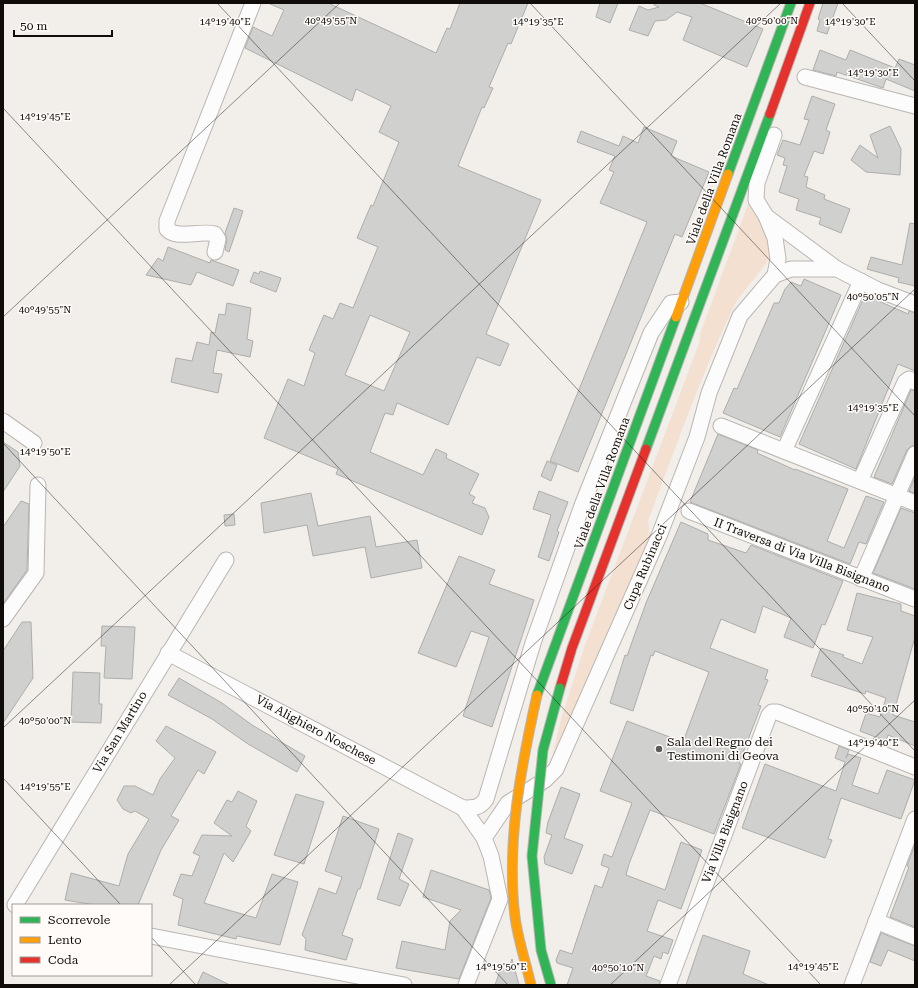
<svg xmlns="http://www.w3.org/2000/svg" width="918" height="988" viewBox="0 0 918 988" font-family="'Roboto Serif',serif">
<rect width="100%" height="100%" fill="#f2eeea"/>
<path fill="#f4e0d1" d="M749,202c2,8 9,13 13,20 6,8 10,23 8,32 -2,13 -29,37 -36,52 -33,69 -59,143 -86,215l2,14 -70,161 -32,78 13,-55 23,-71 116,-307v-7z"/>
<g fill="#d0d1ce" stroke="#adaeab" fill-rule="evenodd">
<path d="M268,3h60l108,50 11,-25 3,1 10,-26h68l-17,41 -3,-1 -19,44 4,1 -9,20 -2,-1 -24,59 83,34 -55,134 23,10 -9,22 -23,-9 -29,68 -51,-22 -4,12 -8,-2 -15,39 53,23 13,-26 11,5 -1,4 33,16 -10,20 6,3 -3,6 13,5 4,9 -7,18 -146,-61 2,-5 -74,-31 24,-59 16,7 11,-33 -6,-3 15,-35 9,4 7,-16 13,5 25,-61 -21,-9 14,-33 2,1 26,-64 -20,-10 12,-26 -35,-17 -4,12 -107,-53 8,-21 19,9 12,-26zM370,315l40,17 -26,59 -39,-16z"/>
<polygon points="600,3 618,3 610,23 596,17"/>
<polygon points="654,3 700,3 763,29 747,67 683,40 692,17 677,12 666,20 655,21 648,36 629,30 639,6 648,10 659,7 654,5"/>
<polygon points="823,3 838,3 827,34 817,31 820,20 818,19"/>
<polygon points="820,50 846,60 850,50 895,68 899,59 915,65 915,91 886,79 883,88 837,72 836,76 813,70"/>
<polygon points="812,96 835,104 826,130 830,132 823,154 814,151 804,176 808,177 806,187 825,195 824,199 850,209 841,233 819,224 821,218 796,210 799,199 779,192 787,166 783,165 785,158 777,155 783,140 800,145 809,120 804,119"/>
<polygon points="890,126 901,149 900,175 866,172 851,160 860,145 878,158 870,135"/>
<polygon points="644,127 677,141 671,156 709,172 682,237 675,234 578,472 550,461 647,222 600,203 614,172 609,170 615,156 577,142 581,131 619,146 623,136 638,143"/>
<polygon points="234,208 243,211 229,252 225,250 227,240 225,233"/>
<polygon points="910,223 915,224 915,286 898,282 899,278 867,269 871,257 902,265"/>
<polygon points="168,247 210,263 211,260 239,270 233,286 197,272 191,285 146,275 158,258 163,261"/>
<polygon points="260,271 281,278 276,292 250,282 254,272 259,274"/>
<polygon points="804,279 841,295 780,437 723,413 734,388 737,389 774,303 779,303 785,289 791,282 801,286"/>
<polygon points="865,295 908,314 909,311 915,313 915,371 898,364 856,469 799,444"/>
<polygon points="227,303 251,308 247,339 253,341 250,357 217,350 213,373 222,374 218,393 171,382 176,358 192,361 197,342 209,345 211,332 215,333 219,314 225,315"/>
<polygon points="911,390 915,391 915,445 910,447 907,450 892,484 874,477"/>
<polygon points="718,434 758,450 757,453 795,470 795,469 848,489 827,541 844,548 866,496 884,502 866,544 859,542 850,564 690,502"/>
<polygon points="3,442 18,452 20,466 3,492"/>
<polygon points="547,461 557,465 551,481 541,476"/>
<polygon points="915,477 915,493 909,491"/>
<polygon points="539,491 568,502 557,531 559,532 549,561 538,557 551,515 533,509"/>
<polygon points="311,493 318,526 370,516 376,547 417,540 422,568 371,578 365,547 313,556 307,525 264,533 261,503"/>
<polygon points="21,501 29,504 27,570 3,604 3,527"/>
<polygon points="901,508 915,513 915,589 873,573"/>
<polygon points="234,514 235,525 225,526 224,515"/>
<polygon points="681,522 708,534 708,540 746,553 751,545 843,581 825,625 822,624 813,648 784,637 791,618 763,606 755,633 721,619 710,648 768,670 765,679 768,680 758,705 761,706 739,763 741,764 714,834 650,810 629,864 626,875 665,890 681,842 702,850 681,909 658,900 647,931 673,940 668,954 663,952 661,959 654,956 646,976 660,981 659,985 567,985 573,968 557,963 556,960 560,950 572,954 595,885 602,888 609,868 601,865 604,854 612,857 632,803 600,791 627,721 683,742 709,672 655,651 653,656 651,655 633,711 610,703 625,655 627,656 646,603"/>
<polygon points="459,556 495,570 489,584 534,600 492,727 463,716 489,637 471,631 456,667 418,653"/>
<polygon points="857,593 901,604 901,611 915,616 915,637 893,715 915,722 915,746 888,735 886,741 860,731 866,713 880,717 886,698 866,691 865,694 811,676 821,648 844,655 843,657 862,664 873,637 847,630"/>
<polygon points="22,622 31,622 33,678 3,723 3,651"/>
<polygon points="102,626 135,627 132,679 104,678 106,646 101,646"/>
<polygon points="73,672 100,673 99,704 102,704 101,723 71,722"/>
<polygon points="179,678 222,703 252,725 305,756 297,772 248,744 212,719 168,695"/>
<polygon points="166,726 216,752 204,774 198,770 171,816 179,820 161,850 138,905 95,905 65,900 71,873 119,886 128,854 149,819 135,811 131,813 123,809 117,800 124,786 135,786 153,795 160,779 175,758 156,741"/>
<polygon points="839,746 849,750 846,758 848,754 861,758 852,785 878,794 887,770 915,780 901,819 841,798 828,839 832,840 825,858 742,828 765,764 836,791 845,762 835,758"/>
<polygon points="561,787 580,794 564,838 583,845 572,874 545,864 544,857 552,835 546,833 548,822"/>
<polygon points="238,791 257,801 246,826 251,831 233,862 224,853 204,903 256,918 272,874 298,882 280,945 237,936 236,939 178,925 183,899 173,895 181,874 192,876 200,856 193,853 202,835 232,836 214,823 227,800 232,802"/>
<polygon points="296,794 324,802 304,864 274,855"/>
<polygon points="343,816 379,829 360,889 358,889 342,935 353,939 346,960 305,950 306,939 302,935 319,888 336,894 342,877 325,871"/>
<polygon points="398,833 413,839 399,879 409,884 400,906 377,899"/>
<polygon points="915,844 915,927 890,917 909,867 907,866"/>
<polygon points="431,870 489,890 491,898 459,979 396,968 402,941 445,950 450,921 461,910 423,897"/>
<polygon points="881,933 915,946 915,961 888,950 881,966 870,962"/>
<polygon points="703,935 750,951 743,974 769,985 686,985"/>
<polygon points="512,959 519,985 495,985 501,968 508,970"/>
<polygon points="203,972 230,985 197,985"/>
</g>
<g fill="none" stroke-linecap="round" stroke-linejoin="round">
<defs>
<g id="street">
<polyline points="805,77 915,106"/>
<polyline points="767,217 837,269 878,290 915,304"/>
<path d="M215,252l3,-13 -3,-5c-15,-4 -39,6 -48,-5v-8l86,-218"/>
<polyline points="775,275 791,269 837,269"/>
<polyline points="3,421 34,443"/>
<polyline points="721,426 915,503"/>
<polyline points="784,451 861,281"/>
<polyline points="860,481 905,382 909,379 915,382"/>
<polyline points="689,511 915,599"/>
<polyline points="861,579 915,454"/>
<polyline points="3,619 36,573 38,485"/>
<polyline points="168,653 463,808 484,838 491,856 500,899 466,985"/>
<path d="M463,808c11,0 17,0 23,-9l47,-156 50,-140 68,-170 20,-30 10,-1"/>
<polyline points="484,838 508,803 545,780 556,769 659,536 697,437 709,393 740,316 775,275 778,259 775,238 766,216 756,200 757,183 774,135"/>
<polyline points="15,905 226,560"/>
<polyline points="876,921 915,937"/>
<polyline points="151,936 404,985"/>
<polyline points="668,985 769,715 772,712 777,712 915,767"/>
<polyline points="852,985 915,819"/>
</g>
<g id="fast">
<polyline points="728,174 791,3"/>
<polyline points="646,449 770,114"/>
<polyline points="537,695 676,317"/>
</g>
<polyline id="slow" points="676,317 728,174"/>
<g id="jam">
<polyline points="770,114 810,3"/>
<polyline points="560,688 572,648 646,449"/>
</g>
</defs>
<use href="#street" stroke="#b9b6b3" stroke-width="17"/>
<use href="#fast" stroke="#b9b6b3" stroke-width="11"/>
<use href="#slow" stroke="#b9b6b3" stroke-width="11"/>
<use href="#jam" stroke="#b9b6b3" stroke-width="11"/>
<use href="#street" stroke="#fdfcfc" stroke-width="15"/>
<use href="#fast" stroke="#30b455" stroke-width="9"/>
<use href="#slow" stroke="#ff9f0a" stroke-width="9"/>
<use href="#jam" stroke="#e5322d" stroke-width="9"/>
<defs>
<polyline id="fast-bridge" points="551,985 541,950 532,856 543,750 560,688"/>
<path id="slow-bridge" d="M531,985c-5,-22 -13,-45 -16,-68 -9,-74 6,-150 22,-222"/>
</defs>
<use href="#fast-bridge" stroke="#b9b6b3" stroke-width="11" stroke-linecap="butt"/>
<use href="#slow-bridge" stroke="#b9b6b3" stroke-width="11" stroke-linecap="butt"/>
<use href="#fast-bridge" stroke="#30b455" stroke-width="9"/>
<use href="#slow-bridge" stroke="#ff9f0a" stroke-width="9"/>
</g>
<path fill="none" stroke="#0f0c0a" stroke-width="1" stroke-opacity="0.45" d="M217,3l698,748M530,3l385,413M842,3l73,78M3,108l818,877M3,317l337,-314M3,443l505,542M3,728l778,-725M3,778l118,127M151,937l45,48M169,985l746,-696M610,985l305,-285"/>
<circle fill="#5e5b58" stroke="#fefbf9" stroke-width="1.5" cx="659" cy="749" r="4"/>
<g text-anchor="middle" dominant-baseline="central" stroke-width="3" stroke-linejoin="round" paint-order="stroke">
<g font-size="12" fill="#0f0c0a" stroke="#fefbf9">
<text transform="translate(714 179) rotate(-70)">Viale della Villa Romana</text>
<text transform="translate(602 483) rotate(-70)">Viale della Villa Romana</text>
<text transform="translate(802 555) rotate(21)">II Traversa di Via Villa Bisignano</text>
<text transform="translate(645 567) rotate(-67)">Cupa Rubinacci</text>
<text transform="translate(316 730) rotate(28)">Via Alighiero Noschese</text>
<text transform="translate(120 732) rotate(-59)">Via San Martino</text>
<text transform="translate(725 832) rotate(-69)">Via Villa Bisignano</text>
</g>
<g font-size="12" fill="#0f0c0a" stroke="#fefbf9" text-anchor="start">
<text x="667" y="742">Sala del Regno dei<tspan x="667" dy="14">Testimoni di Geova</tspan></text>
</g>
</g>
<g font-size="10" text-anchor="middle" fill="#0f0c0a" stroke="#fefbf9" stroke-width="3" stroke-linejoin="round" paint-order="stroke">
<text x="331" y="24">40°49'55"N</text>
<text x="772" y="24">40°50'00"N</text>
<text x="225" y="25">14°19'40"E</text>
<text x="538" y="25">14°19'35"E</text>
<text x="850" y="25">14°19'30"E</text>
<text x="873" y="76">14°19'30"E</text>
<text x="45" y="120">14°19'45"E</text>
<text x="873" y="300">40°50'05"N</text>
<text x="45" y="313">40°49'55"N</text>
<text x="873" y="411">14°19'35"E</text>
<text x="45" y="455">14°19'50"E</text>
<text x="873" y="712">40°50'10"N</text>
<text x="45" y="724">40°50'00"N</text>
<text x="873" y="746">14°19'40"E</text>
<text x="45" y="790">14°19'55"E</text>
<text x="501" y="970">14°19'50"E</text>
<text x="813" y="970">14°19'45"E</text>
<text x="618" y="971">40°50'10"N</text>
</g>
<rect width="918" height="988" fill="none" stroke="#0f0c0a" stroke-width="8"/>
<rect x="12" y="904" width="140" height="72" fill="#fefbf9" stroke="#9e9b99"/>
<rect x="20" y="917" width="20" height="6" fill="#30b455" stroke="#9e9b99"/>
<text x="48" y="924" font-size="12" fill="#0f0c0a">Scorrevole</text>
<rect x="20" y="937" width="20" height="6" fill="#ff9f0a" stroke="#9e9b99"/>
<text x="48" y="944" font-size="12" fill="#0f0c0a">Lento</text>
<rect x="20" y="957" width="20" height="6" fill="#e5322d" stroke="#9e9b99"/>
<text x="48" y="964" font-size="12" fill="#0f0c0a">Coda</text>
<path d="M14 30v6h98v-6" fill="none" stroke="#0f0c0a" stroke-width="2"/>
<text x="20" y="30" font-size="12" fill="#0f0c0a" stroke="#fefbf9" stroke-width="3" paint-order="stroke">50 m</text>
</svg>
